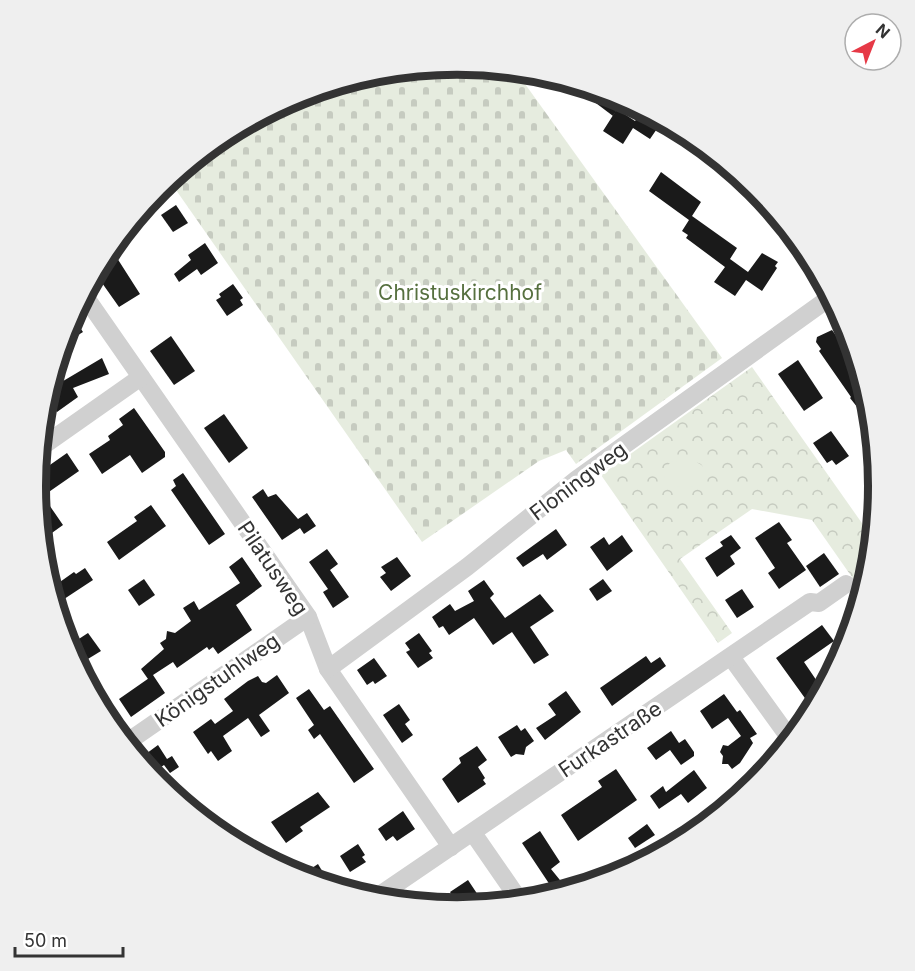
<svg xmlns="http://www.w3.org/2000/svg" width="915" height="971" viewBox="0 0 915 971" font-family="Inter,sans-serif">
<defs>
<pattern id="cemetery-stones" width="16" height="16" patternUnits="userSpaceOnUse" patternTransform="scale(1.5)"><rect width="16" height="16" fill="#e6ecdf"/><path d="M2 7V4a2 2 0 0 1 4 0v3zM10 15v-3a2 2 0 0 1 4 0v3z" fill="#c6cbc0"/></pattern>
<pattern id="park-crowns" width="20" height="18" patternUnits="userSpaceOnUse" patternTransform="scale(1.5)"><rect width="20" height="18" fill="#e6ecdf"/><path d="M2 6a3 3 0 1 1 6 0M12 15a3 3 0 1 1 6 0" fill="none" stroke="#c6cbc0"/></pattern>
</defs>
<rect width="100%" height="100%" fill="#fff"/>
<polygon fill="url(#cemetery-stones)" points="458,64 515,70 722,358 576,464 566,450 539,461 422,542 169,180 224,135 297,96 376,72"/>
<polygon fill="url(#park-crowns)" points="752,367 871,536 874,535 871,568 863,593 812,520 752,509 680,559 732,633 718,643 601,475"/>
<path fill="#e6ecdf" d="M671,462c15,-1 32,-5 36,13l-8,11 -28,1c-9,-8 -8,-18 0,-25z"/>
<g fill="#1a1a1a">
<polygon points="573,82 619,96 624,99 613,116 572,85"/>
<polygon points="617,109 635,121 644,110 663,120 650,139 633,128 623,144 603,131"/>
<polygon points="661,172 701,202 692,216 737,248 730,259 748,272 762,253 778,262 775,266 777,268 762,291 746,280 735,296 714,282 725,267 686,238 688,235 682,231 689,220 649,191"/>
<polygon points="176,205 188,223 173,232 161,215"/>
<polygon points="205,243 218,263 201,275 197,269 179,282 174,274 191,260 188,255"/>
<polygon points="117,258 140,294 119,307 95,273 102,261 105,266"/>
<polygon points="233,284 243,298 240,300 243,305 227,316 216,300 221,297 219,294"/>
<polygon points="72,316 83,332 70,340 65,333"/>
<polygon points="832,330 852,358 848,361 866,387 873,427 850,398 851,397 819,351 821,349 816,342 817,337"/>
<polygon points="171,336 195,371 174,385 150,351"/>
<polygon points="102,358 109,374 73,388 78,397 57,412 46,397 48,390"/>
<polygon points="798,360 823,398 804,411 778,374"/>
<polygon points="134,408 165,452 165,457 142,473 130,455 102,474 89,454 110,440 108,436 123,425 119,419"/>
<polygon points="224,414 248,448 229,463 204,428"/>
<polygon points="831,431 849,456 836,465 832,460 827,463 813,443"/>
<polygon points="67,453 79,471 43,496 63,525 49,535 40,522 37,474"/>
<polygon points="183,473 225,534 209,545 171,490 176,486 173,480"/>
<polygon points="263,489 268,497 276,494 298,519 307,513 316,526 304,534 300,528 282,540 252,497"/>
<polygon points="151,505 166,526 119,560 107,542 137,521 134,517"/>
<polygon points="779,522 792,540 787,543 806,570 779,589 768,573 775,568 755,538"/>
<polygon points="556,529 567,545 547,560 543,554 523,567 516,558"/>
<polygon points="622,535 633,551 607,571 590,547 604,537 609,545"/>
<polygon points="731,535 741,548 730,556 735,564 717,577 705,558 723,546 720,542"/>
<polygon points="327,549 338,564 330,570 349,597 333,608 323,592 328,589 309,562"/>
<polygon points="824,553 839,574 820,587 806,566"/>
<polygon points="242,557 262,586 236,605 252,630 218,654 213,647 209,650 207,647 177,668 173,662 153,675 165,693 131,717 119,699 152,676 148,679 141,669 164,649 160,643 166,639 167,631 175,633 191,621 183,608 194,601 199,610 240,583 229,567"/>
<polygon points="397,557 411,576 391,591 380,577 386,573 381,567"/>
<polygon points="85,568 93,580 55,605 50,589 74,572 76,574"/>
<polygon points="144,579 155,595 139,606 128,590"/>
<polygon points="603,579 612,591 597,601 589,589"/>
<polygon points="484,580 494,594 490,598 505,618 540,594 554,611 530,627 549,655 534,664 512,632 493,645 474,618 449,635 443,626 439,628 432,617 450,604 455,611 474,601 468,591"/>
<polygon points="742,589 754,607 737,618 725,600"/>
<polygon points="822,625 834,641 804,662 823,690 807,701 776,658"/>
<polygon points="88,633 101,651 78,665 68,646"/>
<polygon points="419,633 432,651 429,653 433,658 418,668 406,652 410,650 405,643"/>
<polygon points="646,656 651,663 660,657 666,666 612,706 600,688"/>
<polygon points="374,658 387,676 375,684 373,681 367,685 357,670"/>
<polygon points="277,675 289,693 259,715 270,731 261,737 248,718 223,736 232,751 218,761 211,751 208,754 193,732 211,719 215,724 233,711 224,699 248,681 258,676 262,682 266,683"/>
<polygon points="309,689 324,710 330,706 374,769 354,783 320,734 314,739 308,730 314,725 296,698"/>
<polygon points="566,691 581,712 545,740 536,728 556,715 548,704"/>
<polygon points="724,694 737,712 740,710 757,734 750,738 753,743 740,763 732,769 728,764 722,764 723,756 720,752 723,745 728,746 741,736 728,718 712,729 700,711"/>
<polygon points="399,704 410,720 405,724 413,735 402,743 383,715"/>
<polygon points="517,725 521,731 525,728 534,741 526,747 524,755 516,754 511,757 498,737"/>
<polygon points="671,731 679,743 685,739 694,752 694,756 681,765 670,750 656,760 647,748"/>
<polygon points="158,745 167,759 172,756 179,767 170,773 164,765 151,774 139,759"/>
<polygon points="477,746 487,760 478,767 485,778 483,780 486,784 458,803 442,779 461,763 459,758"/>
<polygon points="781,747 784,749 761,777 753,766"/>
<polygon points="616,769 637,800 578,841 561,815 602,787 598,781"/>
<polygon points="694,770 707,788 688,803 681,794 659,809 650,796 663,786 666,792"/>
<polygon points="318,792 330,807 300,827 303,831 286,843 271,822"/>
<polygon points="403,811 415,829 397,841 393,836 386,841 378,829"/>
<polygon points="647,824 655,835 635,848 628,838"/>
<polygon points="540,831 560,862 551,869 568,890 531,900 550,885 522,843"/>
<polygon points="358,844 365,855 362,857 366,862 350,872 340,856"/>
<polygon points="318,864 331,886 300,876"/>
<polygon points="468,880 480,898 469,906 454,907 448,898 452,895 450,892"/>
</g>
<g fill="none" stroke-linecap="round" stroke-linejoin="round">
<g stroke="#d0d0d0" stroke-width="18">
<polyline points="84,295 308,617 328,669 451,847"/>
<polyline points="40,448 141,377"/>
<polyline points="731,657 791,740"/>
<polyline points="328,669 467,567 577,479 832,296"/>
<polyline points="126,743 308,617"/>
<polyline points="473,833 520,901"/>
<polyline points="374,899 810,602 819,603 846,584"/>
</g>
</g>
<g text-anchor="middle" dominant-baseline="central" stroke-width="6" stroke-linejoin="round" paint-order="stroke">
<g font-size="21" fill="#56703f" stroke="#fff">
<text x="460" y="292">Christuskirchhof</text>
</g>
<g font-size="21" fill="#333" stroke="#fff">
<text transform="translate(578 481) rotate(-37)">Floningweg</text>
<text transform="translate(273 568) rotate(56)">Pilatusweg</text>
<text transform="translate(217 680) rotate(-35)">Königstuhlweg</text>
<text transform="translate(610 739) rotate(-34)">Furkastraße</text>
</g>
</g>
<path d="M0 0H915V971H0ZM46 486a411 411 0 1 1 822 0a411 411 0 1 1-822 0Z" fill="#efefef" fill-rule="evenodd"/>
<path fill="none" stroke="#333" stroke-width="8" d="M46 486a411 411 0 1 1 822 0a411 411 0 1 1-822 0Z"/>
<g transform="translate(873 42) rotate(42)"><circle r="28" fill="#ffffff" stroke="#adadad" stroke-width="1.5"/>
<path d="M0-4.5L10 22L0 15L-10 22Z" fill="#e63946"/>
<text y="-9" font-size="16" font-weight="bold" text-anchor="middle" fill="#333333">N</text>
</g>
<path d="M15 947v9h108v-9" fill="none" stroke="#333333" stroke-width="3"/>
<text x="24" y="947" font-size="18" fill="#333333" stroke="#ffffff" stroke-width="4.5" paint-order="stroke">50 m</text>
</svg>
